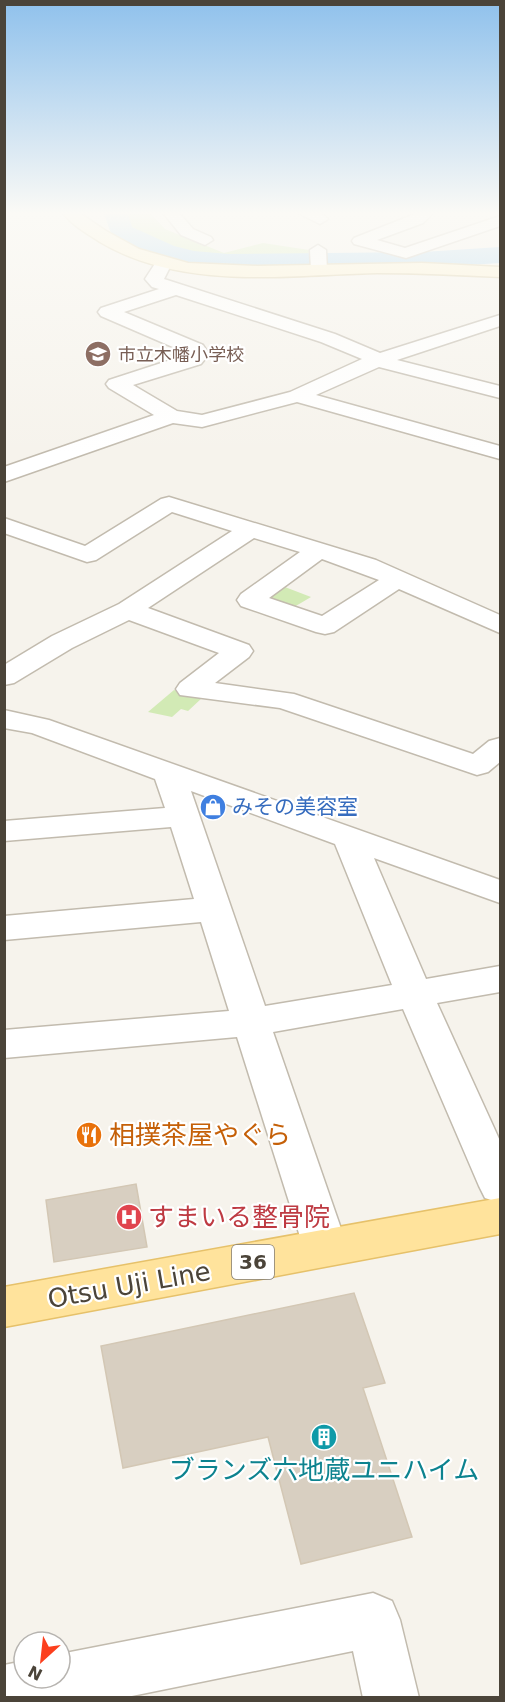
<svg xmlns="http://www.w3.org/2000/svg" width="505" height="1702" viewBox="0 0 505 1702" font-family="'DejaVu Sans','Noto Sans JP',sans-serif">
<rect width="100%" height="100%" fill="#f6f3ec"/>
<g fill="#d2eab5">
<polygon points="121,214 151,214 165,229 224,253 263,243 309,250 308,260 196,257 170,250 128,230"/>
<polygon points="277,584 311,597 289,610 263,601"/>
<polygon points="174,690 202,698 188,711 181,709 172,717 148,712"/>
</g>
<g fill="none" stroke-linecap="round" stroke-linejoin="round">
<polygon fill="#a9d4f2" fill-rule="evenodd" points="104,214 128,214 132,227 174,246 194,251 228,254 423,252 500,247 500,263 423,268 228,270 194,267 156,257 112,236"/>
</g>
<g fill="#d8cfc1" stroke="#d3c7b4" stroke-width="1.5">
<polygon points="136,1184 147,1247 54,1262 46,1200"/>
<polygon points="354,1293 385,1383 363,1388 412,1537 301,1564 268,1437 123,1468 101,1346"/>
</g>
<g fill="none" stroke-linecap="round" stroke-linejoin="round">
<defs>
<g id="street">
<polygon points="164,214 180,214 193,229 211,237 213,240 205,245 181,235"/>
<polygon points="300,214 322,214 328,219 320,224"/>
<polygon points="415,214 432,214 423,223 377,240 405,248 500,216 500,226 406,258 354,244 352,241 354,238"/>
<polygon points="318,245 326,250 327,270 319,275 311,270 310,250"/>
<path d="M164,258l8,5 -8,16 171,55 45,19 120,-38v11l-103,34 103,26v12l-121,-31 -63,28 184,51v13l-203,-57 -95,25 -29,-4 -169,59v-15l150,-52 -45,-27 -3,-4 3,-4 80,-26 -88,-38 -3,-4 3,-4 58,-19 -7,-2 -7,-8 13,-20zM176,295l145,47 41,17 -72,33 -88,23 -25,-4 -44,-26 68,-21 8,-10 -6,-9 -79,-33z"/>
<path d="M169,497l207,63 124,55v18l-101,-44 -65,43 -9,2 -9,-2 -75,-26 -4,-6 4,-6 59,-42 -46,-14 -106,70 101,37 4,6 -4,6 -34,26 79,11 179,60 16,-13 11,-3v24l-12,10 -11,3 -197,-67 -100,-13 -4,-6 4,-6 39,-30 -90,-33 -57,28 -58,35 -10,2v-20l48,-29 67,-32 113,-73 -60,-19 -76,48 -9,2 -83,-29v-15l81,28 76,-47zM322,559l57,21 -57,36 -53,-18z"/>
<path d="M4,710l45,10 451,160v23l-126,-45 52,121 74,-13v26l-63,11 63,138v62l-15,-5 -6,-12 -76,-177 -130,23 74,214 -6,13 -16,5 -16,-5 -6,-13 -66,-209 -233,21v-28l225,-19 -28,-89 -197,18v-24l190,-17 -23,-72 -167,14v-20l161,-13 -10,-29 -123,-46 -28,-5zM191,791l144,53 57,141 -127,21z"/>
<polygon points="373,1593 392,1601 400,1620 419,1698 363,1698 353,1651 122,1698 4,1698 4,1665 24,1661 24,1678 60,1678 60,1654"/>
</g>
<path id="secondary" d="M64,214h17l25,17 33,18 49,14 69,3 165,-3 78,4v10c-41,-2 -81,-4 -123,-4 -92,2 -194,18 -277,-31 -12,-8 -27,-16 -36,-28z"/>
<polygon id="primary" points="500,1198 500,1234 4,1327 4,1287"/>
</defs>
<use href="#street" stroke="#c2bbae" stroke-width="3"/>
<use href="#secondary" stroke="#d6c79b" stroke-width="3"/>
<use href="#primary" stroke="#e6c16a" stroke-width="3"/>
<use href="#street" fill="#fff" fill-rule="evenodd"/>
<use href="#secondary" fill="#fff3cd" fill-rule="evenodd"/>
<use href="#primary" fill="#ffe39c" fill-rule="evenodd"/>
</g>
<linearGradient id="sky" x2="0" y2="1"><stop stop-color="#8fc1ec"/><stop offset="0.47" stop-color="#fbfaf6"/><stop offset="1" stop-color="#fbfaf6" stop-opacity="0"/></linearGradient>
<rect width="505" height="453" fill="url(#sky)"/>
<defs>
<symbol id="school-disc" viewBox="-11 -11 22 22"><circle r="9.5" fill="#8d6e63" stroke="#fff"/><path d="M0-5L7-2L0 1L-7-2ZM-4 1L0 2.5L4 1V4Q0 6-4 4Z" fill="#fff"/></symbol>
<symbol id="shop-disc" viewBox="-11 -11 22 22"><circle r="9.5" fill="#3f7fe0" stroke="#fff"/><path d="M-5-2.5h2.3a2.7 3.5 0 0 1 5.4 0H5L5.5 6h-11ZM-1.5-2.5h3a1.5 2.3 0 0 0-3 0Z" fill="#fff"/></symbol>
<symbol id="restaurant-disc" viewBox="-11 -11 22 22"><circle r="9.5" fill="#e8710a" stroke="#fff"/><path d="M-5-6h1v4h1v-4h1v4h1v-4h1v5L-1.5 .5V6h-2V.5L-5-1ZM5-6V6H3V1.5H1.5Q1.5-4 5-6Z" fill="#fff"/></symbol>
<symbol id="hospital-disc" viewBox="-11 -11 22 22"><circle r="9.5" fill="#e0444e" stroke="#fff"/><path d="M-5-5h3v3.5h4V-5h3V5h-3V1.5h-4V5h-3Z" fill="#fff"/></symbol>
<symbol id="building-disc" viewBox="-11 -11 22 22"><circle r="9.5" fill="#0f9aa8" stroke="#fff"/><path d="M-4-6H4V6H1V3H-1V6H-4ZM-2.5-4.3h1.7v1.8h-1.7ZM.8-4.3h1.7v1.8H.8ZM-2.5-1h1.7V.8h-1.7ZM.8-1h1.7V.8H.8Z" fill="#fff"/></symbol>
</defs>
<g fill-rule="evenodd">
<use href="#school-disc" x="83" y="339" width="30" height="30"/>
<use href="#shop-disc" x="198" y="792" width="30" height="30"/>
<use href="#restaurant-disc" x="74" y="1120" width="30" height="30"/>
<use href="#hospital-disc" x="114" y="1202" width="30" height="30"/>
<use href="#building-disc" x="309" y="1422" width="30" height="30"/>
</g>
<g text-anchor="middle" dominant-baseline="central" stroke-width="4.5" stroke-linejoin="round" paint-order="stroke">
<g font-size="18" fill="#785e54" stroke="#fff" text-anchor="start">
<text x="118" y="354">市立木幡小学校</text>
</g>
<rect fill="#fff" stroke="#817c74" stroke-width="1.5" x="232" y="1245" width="42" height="34" rx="4.5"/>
<g font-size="20" font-weight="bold" fill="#4b4439">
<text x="253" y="1262">36</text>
</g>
<g font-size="21" fill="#366cbe" stroke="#fff" text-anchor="start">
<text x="232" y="807">みその美容室</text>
</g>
<g font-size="26" fill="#c56008" stroke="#fff" text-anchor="start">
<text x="109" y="1135">相撲茶屋やぐら</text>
</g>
<g font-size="26" fill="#be3a42" stroke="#fff" text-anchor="start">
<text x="148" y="1217">すまいる整骨院</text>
</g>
<g font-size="26" fill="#4b4439" stroke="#fff">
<text transform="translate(129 1285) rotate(-10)">Otsu Uji Line</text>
</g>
<g font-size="26" fill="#0d838f" stroke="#fff">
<text x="324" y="1470">ブランズ六地蔵ユニハイム</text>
</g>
</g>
<rect width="505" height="1702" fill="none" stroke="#4b4439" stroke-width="12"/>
<g transform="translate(42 1660) rotate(207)"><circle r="28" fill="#ffffff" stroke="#b7b4b0" stroke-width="1.5"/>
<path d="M0-4.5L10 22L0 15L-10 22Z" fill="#fc3f1d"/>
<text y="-9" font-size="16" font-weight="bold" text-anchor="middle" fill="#4b4439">N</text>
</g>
</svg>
